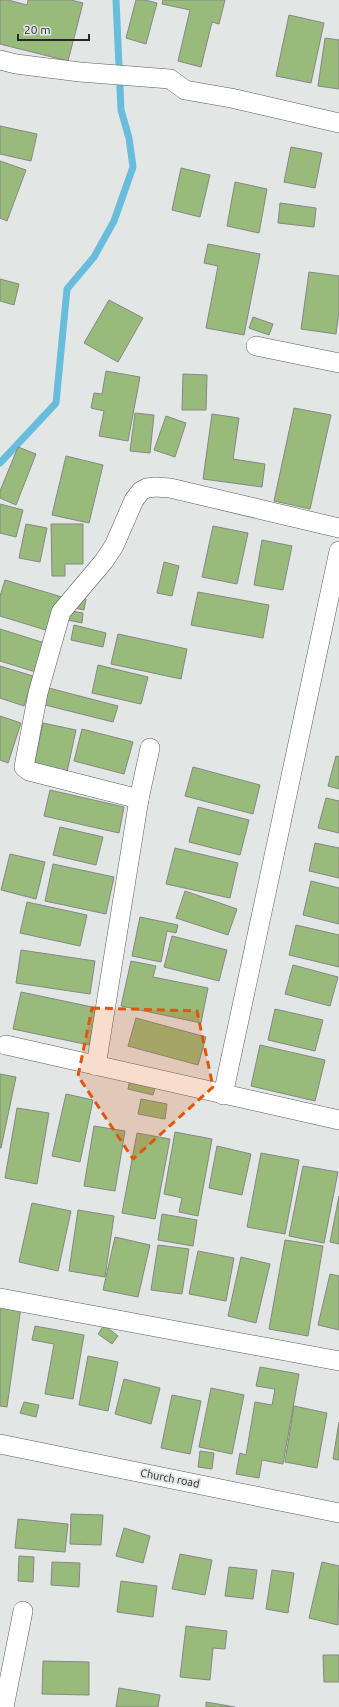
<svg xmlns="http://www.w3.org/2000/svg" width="339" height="1707" viewBox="0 0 339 1707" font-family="Ubuntu,sans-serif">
<rect width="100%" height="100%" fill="#e2e6e4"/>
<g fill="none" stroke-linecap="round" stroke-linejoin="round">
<polyline stroke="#68bcdc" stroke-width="7" points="0,463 56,403 67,289 94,257 114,221 133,167 129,138 121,110 116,0"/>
</g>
<g fill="#98bb7c" stroke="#858784">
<polygon points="0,0 8,0 27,5 28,0 71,0 83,3 68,61 0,44"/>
<polygon points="136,0 145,0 157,3 146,44 126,38"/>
<polygon points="163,0 225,0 219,24 212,22 201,67 178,61 190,10 162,4"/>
<polygon points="289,15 324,23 311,83 276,76"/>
<polygon points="325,38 339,40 339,89 318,86"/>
<polygon points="0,126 37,134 31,161 0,154"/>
<polygon points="291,147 322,153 315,188 284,182"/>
<polygon points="0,161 26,170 7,221 0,218"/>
<polygon points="181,168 210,175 200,217 172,210"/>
<polygon points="235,182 267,189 259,233 227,226"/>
<polygon points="280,203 316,208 314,227 278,223"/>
<polygon points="208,244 260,254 244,335 206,328 218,266 204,263"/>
<polygon points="309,272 339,276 339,311 336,334 301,329"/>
<polygon points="0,279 19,284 14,305 0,301"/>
<polygon points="109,300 143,318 118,362 84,343"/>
<polygon points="253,317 273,324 269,335 249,328"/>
<polygon points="106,371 140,377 128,441 99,436 104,411 91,408 94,393 102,394"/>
<polygon points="183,374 207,375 206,410 182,410"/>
<polygon points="294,408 331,415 310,509 274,501"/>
<polygon points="135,413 154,415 150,453 130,451"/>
<polygon points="212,414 239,418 233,459 265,464 262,487 203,479"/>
<polygon points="166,416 186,423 175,457 154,450"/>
<polygon points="18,447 36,454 16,505 0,498 0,491"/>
<polygon points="66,456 103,465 89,523 52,515"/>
<polygon points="0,504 23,510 16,537 0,533"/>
<polygon points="26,524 47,528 40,562 19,558"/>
<polygon points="51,524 83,524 83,564 65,564 65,576 52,576"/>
<polygon points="213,526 248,533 237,584 202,577"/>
<polygon points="262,540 292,546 283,590 254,585"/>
<polygon points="164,562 179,566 172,596 157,593"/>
<polygon points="5,580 62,597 52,632 0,616 0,596"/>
<polygon points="198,592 269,605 263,638 191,625"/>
<polygon points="64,594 86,599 84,610 61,605"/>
<polygon points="65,610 83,613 82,623 63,619"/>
<polygon points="74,625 106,633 103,647 71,640"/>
<polygon points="0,629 48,644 39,673 0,661"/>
<polygon points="118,634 187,649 181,679 111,664"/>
<polygon points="98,665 148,677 141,704 92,693"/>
<polygon points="0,666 33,676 24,706 0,698"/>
<polygon points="45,687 118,706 113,722 41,704"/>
<polygon points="0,716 21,723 8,763 0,760"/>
<polygon points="43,723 76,730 67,772 34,764"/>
<polygon points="82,729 133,742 124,774 74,761"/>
<polygon points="336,756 339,757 339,789 328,786"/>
<polygon points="193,767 260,785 253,814 185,796"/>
<polygon points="50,790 124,807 119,833 44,816"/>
<polygon points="326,798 339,801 339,833 318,828"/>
<polygon points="198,807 249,820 240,855 189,842"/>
<polygon points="60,827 103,837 96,865 53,855"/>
<polygon points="315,843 339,848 339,878 309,871"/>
<polygon points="175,848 238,863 230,898 166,884"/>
<polygon points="10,854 45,862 36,899 1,890"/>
<polygon points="53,864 114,877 106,914 45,901"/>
<polygon points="311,881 339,888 339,924 303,915"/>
<polygon points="185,891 237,909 228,935 176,918"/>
<polygon points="27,902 87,915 80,946 20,933"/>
<polygon points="140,917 178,925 176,933 167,931 161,962 132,956"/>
<polygon points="296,925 339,935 339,967 289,955"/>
<polygon points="172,936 227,950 219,981 164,967"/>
<polygon points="21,950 95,961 90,994 16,983"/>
<polygon points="131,961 156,966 153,977 208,988 201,1023 121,1006"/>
<polygon points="293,965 338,977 330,1006 285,994"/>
<polygon points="21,992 97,1008 89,1045 13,1029"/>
<polygon points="275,1009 323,1020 315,1051 268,1040"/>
<polygon points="136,1018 206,1037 198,1065 128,1046"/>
<polygon points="260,1045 325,1060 315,1101 251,1086"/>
<polygon points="0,1074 16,1077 1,1148 0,1148"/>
<polygon points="130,1079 156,1084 153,1095 128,1089"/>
<polygon points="66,1094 93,1100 80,1162 52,1156"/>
<polygon points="141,1099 167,1104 165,1119 138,1114"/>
<polygon points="17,1108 49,1113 37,1184 5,1178"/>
<polygon points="94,1126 125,1131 115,1191 84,1186"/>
<polygon points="175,1132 212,1139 198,1216 179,1212 182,1198 164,1194"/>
<polygon points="137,1133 170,1139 155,1219 122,1213"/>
<polygon points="217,1146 251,1154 242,1195 209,1188"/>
<polygon points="261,1153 299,1160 285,1234 247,1227"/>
<polygon points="303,1166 338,1172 324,1243 289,1236"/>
<polygon points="339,1196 339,1244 330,1242"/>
<polygon points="32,1203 71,1211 58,1271 19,1262"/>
<polygon points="78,1210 114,1216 105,1277 69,1271"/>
<polygon points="162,1214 197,1220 193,1246 158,1240"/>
<polygon points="115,1237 150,1245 138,1297 103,1290"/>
<polygon points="285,1240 323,1246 308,1336 269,1329"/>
<polygon points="158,1245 189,1249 182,1294 151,1290"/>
<polygon points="198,1251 234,1258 226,1301 189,1294"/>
<polygon points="241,1257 270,1264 256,1323 228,1316"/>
<polygon points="330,1274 339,1276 339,1330 318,1325"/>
<polygon points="0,1304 21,1307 7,1407 0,1406"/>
<polygon points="104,1325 118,1336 112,1344 98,1334"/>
<polygon points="35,1326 84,1335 73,1399 45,1394 54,1344 32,1340"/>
<polygon points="88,1356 118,1362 108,1411 79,1405"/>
<polygon points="260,1367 299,1374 283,1464 262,1460 259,1478 236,1474 240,1453 246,1455 255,1402 272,1405 275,1389 256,1386"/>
<polygon points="124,1379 160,1388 151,1424 115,1414"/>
<polygon points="211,1388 244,1395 232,1454 199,1447"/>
<polygon points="172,1395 201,1401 190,1454 161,1448"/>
<polygon points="24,1402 39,1405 36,1417 20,1413"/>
<polygon points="294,1406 327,1413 317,1468 285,1462"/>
<polygon points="339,1422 339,1460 333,1459"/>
<polygon points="200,1451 214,1453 212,1469 198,1467"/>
<polygon points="71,1514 103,1515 101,1545 70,1544"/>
<polygon points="18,1519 68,1524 65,1552 15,1548"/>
<polygon points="124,1528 150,1536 143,1563 116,1556"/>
<polygon points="180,1554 212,1560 205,1595 172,1589"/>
<polygon points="19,1556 34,1557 33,1582 18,1581"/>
<polygon points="52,1562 80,1563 79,1587 51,1585"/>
<polygon points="322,1562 339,1566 338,1625 309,1618"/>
<polygon points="229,1567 257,1570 253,1599 225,1596"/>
<polygon points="272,1570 294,1573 288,1613 266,1609"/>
<polygon points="121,1581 157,1586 153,1617 117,1612"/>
<polygon points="186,1626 227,1631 225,1649 213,1648 210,1680 180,1677"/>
<polygon points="323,1655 339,1655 339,1682 324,1682"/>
<polygon points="43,1661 89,1662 89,1695 42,1694"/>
<polygon points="119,1688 160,1695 158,1707 116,1707"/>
<polygon points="206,1702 235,1707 206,1707"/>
</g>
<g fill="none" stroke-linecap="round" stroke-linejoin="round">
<defs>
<g id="street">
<polyline points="0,60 16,64 80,72 170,79 185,90 231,98 339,123"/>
<polyline points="256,346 339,363"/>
<polyline points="139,799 29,771 24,767 38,693 61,612 104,561 114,546 134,500 141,491 147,488 155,487 170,488 339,528"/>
<polyline points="6,1045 339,1120"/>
<polyline points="96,1066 139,799 150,748"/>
<polyline points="223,1095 339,551"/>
<polyline points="0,1298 339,1361"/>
<polyline points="0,1444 339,1513"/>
<polyline points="4,1707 23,1611"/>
</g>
</defs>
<use href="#street" stroke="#595c5b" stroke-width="20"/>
<use href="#street" stroke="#fff" stroke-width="19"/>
</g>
<path fill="#de570d" fill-opacity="0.2" stroke="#de570d" stroke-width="3" stroke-dasharray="8 5" stroke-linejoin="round" d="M92,1008l105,3 16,76 -80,72 -55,-83z"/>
<g text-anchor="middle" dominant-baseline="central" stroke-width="4" stroke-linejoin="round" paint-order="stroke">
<g font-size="11" fill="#272928" stroke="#e2e6e4">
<text transform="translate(170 1478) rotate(11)">Church road</text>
</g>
</g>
<path d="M18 34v6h71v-6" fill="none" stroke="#272928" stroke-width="2"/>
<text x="24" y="34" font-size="12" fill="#272928" stroke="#e2e6e4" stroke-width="3" paint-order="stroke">20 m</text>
</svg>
